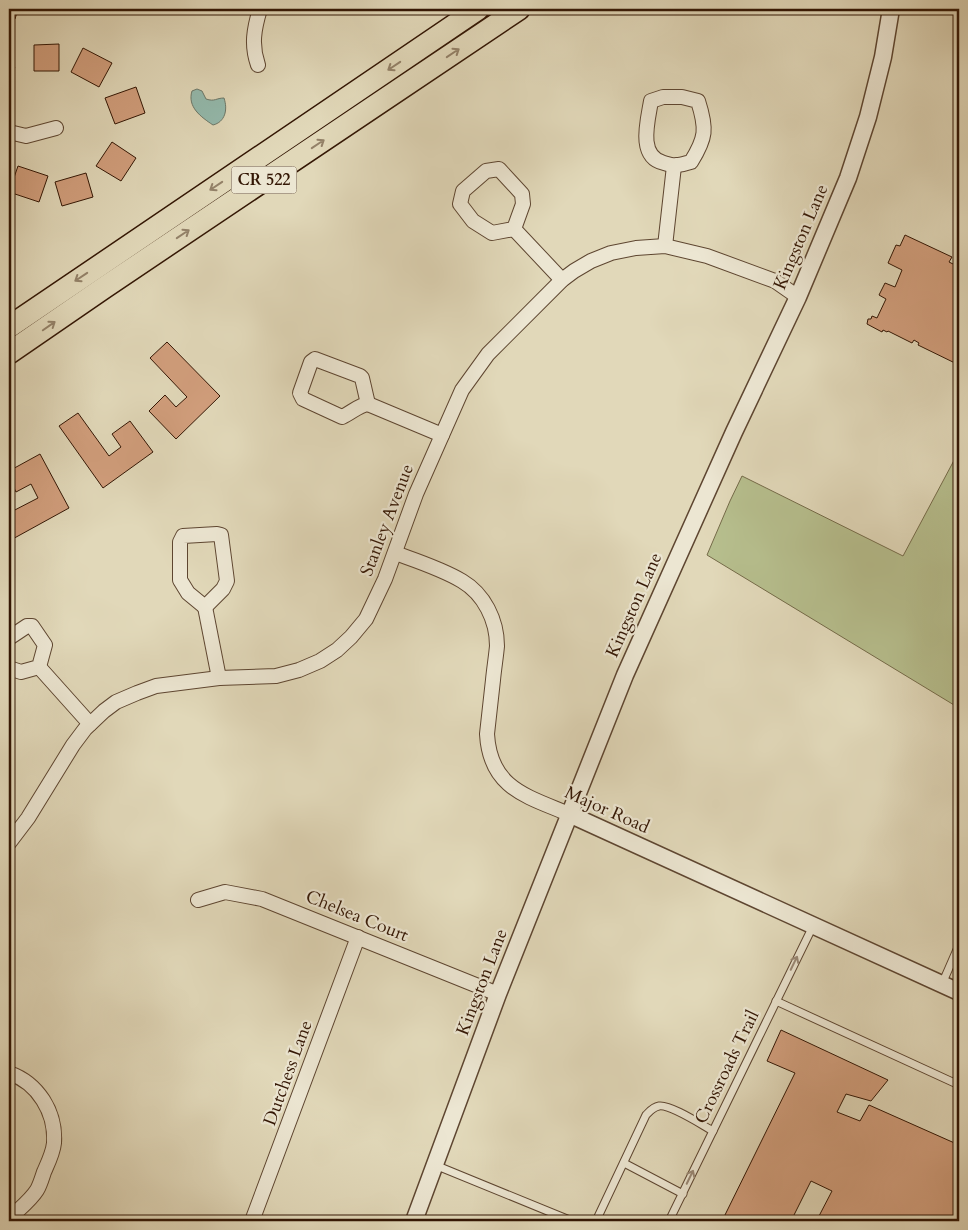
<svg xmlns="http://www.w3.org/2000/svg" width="968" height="1230" viewBox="0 0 968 1230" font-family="Cardo,serif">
<rect width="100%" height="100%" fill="#e1d8b9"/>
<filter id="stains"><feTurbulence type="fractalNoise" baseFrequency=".004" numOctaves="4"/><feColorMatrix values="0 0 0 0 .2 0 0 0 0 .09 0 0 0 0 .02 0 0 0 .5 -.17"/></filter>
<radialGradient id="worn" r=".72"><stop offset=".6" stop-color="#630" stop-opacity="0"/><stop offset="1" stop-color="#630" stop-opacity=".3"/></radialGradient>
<polygon fill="#b6be8d" stroke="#746a48" points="959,451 959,708 707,555 730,501 742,476 903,556"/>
<path fill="#94baad" stroke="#6d7869" d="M197,89l5,2 4,8c9,3 10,-1 18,-1 4,12 1,24 -11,27 -12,-8 -26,-18 -21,-34z"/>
<g fill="#d19e7c" stroke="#331604">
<polygon points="9,9 18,9 15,19 9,17"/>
<polygon points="59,44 59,71 34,71 34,45"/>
<polygon points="83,48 112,63 99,87 71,72"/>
<polygon points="9,60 15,68 9,73"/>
<polygon points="136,87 145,113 115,124 105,98"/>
<polygon points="112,142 136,158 121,181 96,166"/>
<polygon points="18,166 48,176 39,202 9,192"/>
<polygon points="86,173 93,197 62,206 55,182"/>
<polygon points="905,235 952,257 949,262 959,267 959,365 918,345 919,343 914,340 912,343 888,331 887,332 883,330 882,332 867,324 868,319 871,319 872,316 877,318 886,299 879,295 885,283 895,287 902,270 888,263 896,245 900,246"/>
<polygon points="167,342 220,396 176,439 149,411 165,395 176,407 187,397 150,358"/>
<polygon points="78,413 109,456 121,447 112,434 130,421 153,452 103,488 59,426"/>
<polygon points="40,454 69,508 9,541 9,513 38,498 31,484 16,492 9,478 9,471"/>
<polygon points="781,1030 888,1080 871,1101 846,1094 837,1112 860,1121 869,1105 959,1145 959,1221 831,1221 819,1216 832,1191 811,1181 791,1221 722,1221 795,1073 767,1061"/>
</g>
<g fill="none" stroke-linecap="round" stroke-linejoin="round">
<defs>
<g id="service">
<polyline points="942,984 959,945"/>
<polyline points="776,1001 959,1085"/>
<polyline points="624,1163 683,1194"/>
<polyline points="435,1165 572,1221"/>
<path d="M596,1221l50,-106c4,-4 7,-8 13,-9 11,-2 43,19 54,25"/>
<polyline points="669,1221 813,926"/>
</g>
<g id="minor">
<path d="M258,65c-7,-20 -4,-36 2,-56"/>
<path d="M663,97h19l16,4c9,28 8,37 -7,61 -5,1 -10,3 -15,3 -4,1 -8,-1 -12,-2 -27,-6 -16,-43 -13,-62z"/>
<polyline points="9,132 26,136 56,128"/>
<polygon points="499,169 522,194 523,204 514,229 492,233 473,221 460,204 463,191 486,171"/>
<polyline points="514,229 562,280"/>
<polyline points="665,246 674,166"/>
<path d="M315,359l45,17 2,2 6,26c-9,1 -17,9 -26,13l-39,-18 -3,-6 11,-31z"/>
<polyline points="368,404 442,435"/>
<polygon points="217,534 221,535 227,581 223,589 205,607 188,593 180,580 180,542 183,536"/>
<path d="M395,553c22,8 47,16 67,28 22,13 35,39 35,65 -1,11 -3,23 -4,34 -2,18 -4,36 -6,54 3,54 39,62 82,80"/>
<polyline points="205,607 219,678"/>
<polyline points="9,638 27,626 32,626 45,645 39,667 21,672 9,668"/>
<polyline points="39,667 90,724"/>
<polyline points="9,843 28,818 73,745 85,729 104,711 116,702 137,693 156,686 219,678 276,676 299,670 320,661 337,650 351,637 366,619 385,579 416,494 462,390 488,354 562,280 574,271 591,261 611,253 636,248 665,246 707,256 775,281 798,297"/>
<polyline points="198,900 225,892 262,899 498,994"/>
<path d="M9,1073c29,10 47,39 45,70 -1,10 -6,20 -10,29 -2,6 -4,13 -7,18 -7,11 -18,19 -27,28"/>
<polyline points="252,1221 358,937"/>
</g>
<g id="tertiary">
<polyline points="569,814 959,992"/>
<polyline points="414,1221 498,994 625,675 734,432 798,297 848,178 868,117 883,57 891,9"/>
</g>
<g id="primary">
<polyline points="9,327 478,9"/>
<polyline points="9,353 105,287 519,9"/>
</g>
</defs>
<use href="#service" stroke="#5e4631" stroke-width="9"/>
<use href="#minor" stroke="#5e4631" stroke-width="16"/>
<use href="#tertiary" stroke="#5e4631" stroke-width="19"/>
<use href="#primary" stroke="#331604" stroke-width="24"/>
<use href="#service" stroke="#ece6d2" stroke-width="7"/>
<use href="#minor" stroke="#ece6d2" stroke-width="14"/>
<use href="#tertiary" stroke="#ece6d2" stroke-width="16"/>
<use href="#primary" stroke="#e1d8b9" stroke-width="21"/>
</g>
<defs><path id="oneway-shaft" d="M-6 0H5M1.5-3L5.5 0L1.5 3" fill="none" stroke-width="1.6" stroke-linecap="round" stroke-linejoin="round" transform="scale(1.25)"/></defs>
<g stroke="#938168">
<use href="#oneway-shaft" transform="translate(453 53) rotate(-34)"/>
<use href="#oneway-shaft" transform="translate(394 66) rotate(146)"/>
<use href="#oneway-shaft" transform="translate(318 144) rotate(-34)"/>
<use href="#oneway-shaft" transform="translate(216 186) rotate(146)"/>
<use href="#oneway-shaft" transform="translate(183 234) rotate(-34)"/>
<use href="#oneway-shaft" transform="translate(81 277) rotate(146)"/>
<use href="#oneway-shaft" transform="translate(49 326) rotate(-35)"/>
</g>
<g stroke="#998875">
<use href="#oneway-shaft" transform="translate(794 963) rotate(-64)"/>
<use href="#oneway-shaft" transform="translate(690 1177) rotate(-64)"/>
</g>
<g text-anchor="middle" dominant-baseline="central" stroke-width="4.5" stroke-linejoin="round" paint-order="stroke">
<rect fill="#ece6d2" stroke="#6a5442" stroke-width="1" x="231.5" y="166.5" width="65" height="27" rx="4"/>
<g font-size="16" font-weight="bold" fill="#331604">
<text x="264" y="180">CR 522</text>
</g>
<g font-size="18" fill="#331604" stroke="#ece6d2">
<text transform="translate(801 237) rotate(-67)">Kingston Lane</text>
<text transform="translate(387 520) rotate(-69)">Stanley Avenue</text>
<text transform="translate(634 605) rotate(-66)">Kingston Lane</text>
<text transform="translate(607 810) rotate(24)">Major Road</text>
<text transform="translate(357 916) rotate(22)">Chelsea Court</text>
<text transform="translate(482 982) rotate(-69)">Kingston Lane</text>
<text transform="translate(727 1067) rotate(-64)">Crossroads Trail</text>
<text transform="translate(288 1073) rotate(-70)">Dutchess Lane</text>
</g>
</g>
<rect width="968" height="1230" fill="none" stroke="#e1d8b9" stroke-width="30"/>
<rect x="10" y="10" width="948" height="1210" fill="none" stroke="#331604" stroke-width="2.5"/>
<rect x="15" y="15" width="938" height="1200" fill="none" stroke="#331604"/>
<rect width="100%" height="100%" filter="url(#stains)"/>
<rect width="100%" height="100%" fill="url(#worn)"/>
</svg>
